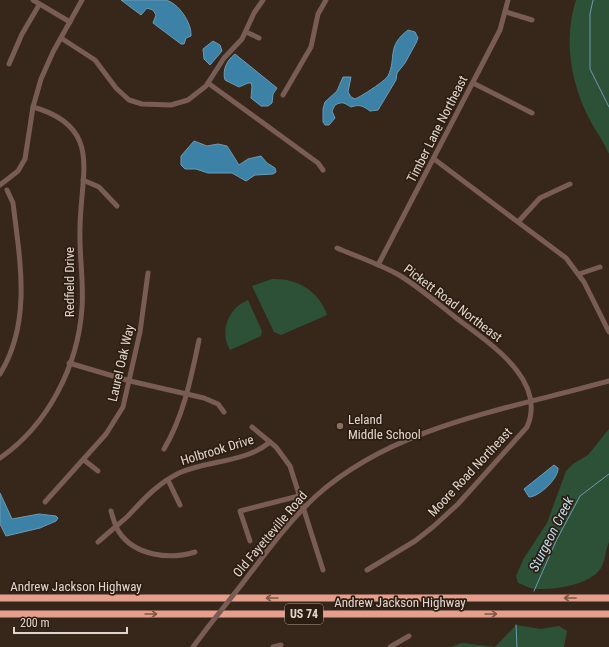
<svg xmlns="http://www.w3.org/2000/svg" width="609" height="647" viewBox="0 0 609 647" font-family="'Roboto Condensed',sans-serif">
<rect width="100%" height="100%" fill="#37271b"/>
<g fill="#2d5137">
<path d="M576,0h33v154c-5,-12 -12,-21 -18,-32 -20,-37 -28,-82 -15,-122z"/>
<path d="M272,279c25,-1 47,12 55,36l-46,20 -7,-3 -22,-46z"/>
<path d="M248,300l14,31 -1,5 -31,14c-11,-18 -2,-42 18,-50z"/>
<path d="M609,429v113c-4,9 -3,17 -8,26 -11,17 -46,22 -65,21 -6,0 -12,-4 -18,-6l-2,-7 8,-18 23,-35 19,-52 7,-7 15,-9z"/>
<polygon points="516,625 541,629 559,626 567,631 564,647 451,647 462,643 495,647"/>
</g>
<g fill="#3b82a6" stroke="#6d9bb2">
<path d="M121,0c14,0 30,0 44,0 13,2 27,23 26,36l-5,2 -2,6h-3l-28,-21 3,-8 -3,-5 -6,-2 -6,7z"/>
<path d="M408,30l7,2 3,6 -2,5 -11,20 -8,10 -1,7 -18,30 -8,1c-7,-5 -10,-7 -19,-4 -7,-4 -8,-6 -16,-2l-3,6 3,7 -6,7h-4l-2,-3v-13l2,-7 12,-11 6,-14h8l-3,15 3,5 4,2c7,-3 30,-18 33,-23 9,-19 -2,-29 20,-46z"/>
<polygon points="213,41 220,45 222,51 210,65 204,59 203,49"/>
<path d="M235,54l42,34 -4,6 -1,9 -4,3h-7l-10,-8 1,-12 -1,-3h-3l-9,4 -14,-7c-3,-10 2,-20 10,-26z"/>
<polygon points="194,141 207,146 218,144 227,146 239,165 248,159 261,156 267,163 275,168 276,172 273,174 255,175 246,181 232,173 208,173 196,169 185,169 181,165 181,156"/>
<path d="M554,465l4,3c1,10 -19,29 -29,29l-5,-8z"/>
<polygon points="0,493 12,519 39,514 56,516 58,518 56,521 40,528 6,536 0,524"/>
</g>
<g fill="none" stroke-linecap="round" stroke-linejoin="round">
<g stroke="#6d9bb2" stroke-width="1">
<polyline points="593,0 590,14 590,69 609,107"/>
<polyline points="534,591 556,541 580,496 609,474"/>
<polyline points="516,625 517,647"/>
</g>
<g stroke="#795c54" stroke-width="5">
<polyline points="33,0 70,22"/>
<polyline points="506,12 532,20"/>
<polyline points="246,32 259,38"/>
<polyline points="61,38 95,60 116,88 129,100 142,104 171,105 188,100 206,86 224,58 242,39 254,13 263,0"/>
<polyline points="9,64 22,34 39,5"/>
<polyline points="208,83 318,163 323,170"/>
<polyline points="473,83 532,113"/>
<polyline points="283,95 311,47 318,14 326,0"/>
<polyline points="434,159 566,258 584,282 609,332"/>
<polyline points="83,180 99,187 117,206"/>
<polyline points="0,185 18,171 25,159 33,107 41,79 53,52 82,0"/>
<polyline points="518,222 540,198 570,184"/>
<path d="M337,248c21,9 42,16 62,27 20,12 38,28 56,42 32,25 93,62 72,110l-69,77 -24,22 -19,15 -48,29"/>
<polyline points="378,265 500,30 508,0"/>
<polyline points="579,274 600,267"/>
<polyline points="69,363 130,381 204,398 218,404 224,412"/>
<path d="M0,374c32,-52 20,-113 13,-171l-6,-13"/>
<polyline points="252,427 276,447 290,466 323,570"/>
<path d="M164,449c20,-34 27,-71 35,-109"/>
<path d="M0,458c48,-33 78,-92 82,-150 2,-26 -3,-53 -2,-79 0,-55 24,-102 -47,-122"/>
<polyline points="84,460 98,471"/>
<polyline points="168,480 180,505"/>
<polyline points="45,502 106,434 123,407 140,332 148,273"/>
<path d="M111,511c2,7 4,15 8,21 16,24 51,28 76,20"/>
<polyline points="250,541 240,511 299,496"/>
<path d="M98,542c10,-9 20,-17 30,-26 16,-17 29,-32 51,-43 29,-13 66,-10 91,-31"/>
<path d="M242,584c23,-30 46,-62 74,-88 79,-71 194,-87 293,-115"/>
<polyline points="193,647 208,627"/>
<polyline points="273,647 281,645"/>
<polyline points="390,647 409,636"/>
</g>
<g stroke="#e69f8c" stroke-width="7">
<polyline points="0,598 609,598"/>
<polyline points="0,614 609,614"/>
</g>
<polyline stroke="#795c54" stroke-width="5" points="208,627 242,584"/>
</g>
<defs><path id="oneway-shaft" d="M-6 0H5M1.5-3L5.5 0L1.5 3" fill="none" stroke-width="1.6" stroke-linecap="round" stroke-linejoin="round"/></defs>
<g stroke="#805848">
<use href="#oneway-shaft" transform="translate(272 598) rotate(-180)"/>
<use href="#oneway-shaft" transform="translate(570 598) rotate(180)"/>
<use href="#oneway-shaft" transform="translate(151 614)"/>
<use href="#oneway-shaft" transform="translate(491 614)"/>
</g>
<circle fill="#8d6e63" stroke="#2d1d11" stroke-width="1.5" cx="340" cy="426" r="4"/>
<g text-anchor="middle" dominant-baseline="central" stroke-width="3.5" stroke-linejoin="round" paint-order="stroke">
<rect fill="#2d1d11" stroke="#ab9e96" stroke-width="1" x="285" y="604" width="38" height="20" rx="3"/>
<g font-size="12" font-weight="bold" fill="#e1d6cf">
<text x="304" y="614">US 74</text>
</g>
<g font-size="13" fill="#e1d6cf" stroke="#2d1d11">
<text transform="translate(437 129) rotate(-63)">Timber Lane Northeast</text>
<text transform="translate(69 282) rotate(-90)">Redfield Drive</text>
<text transform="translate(453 303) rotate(37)">Pickett Road Northeast</text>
<text transform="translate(121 363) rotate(-77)">Laurel Oak Way</text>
<text transform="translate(217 450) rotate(-17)">Holbrook Drive</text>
<text transform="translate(470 472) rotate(-47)">Moore Road Northeast</text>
<text transform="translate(270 534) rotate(-50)">Old Fayetteville Road</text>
<text x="76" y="586">Andrew Jackson Highway</text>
<text x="400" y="602">Andrew Jackson Highway</text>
</g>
<g font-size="13" fill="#e1d6cf" stroke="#2d1d11" text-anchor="start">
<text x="348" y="419">Leland<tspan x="348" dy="15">Middle School</tspan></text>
</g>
<g font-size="14" font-style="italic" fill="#bbdff4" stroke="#2d1d11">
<text transform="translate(551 534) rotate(-63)">Sturgeon Creek</text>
</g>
</g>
<path d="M14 627v6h113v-6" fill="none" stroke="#e1d6cf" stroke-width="2"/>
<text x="20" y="627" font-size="12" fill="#e1d6cf" stroke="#2d1d11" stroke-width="3" paint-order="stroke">200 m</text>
</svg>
